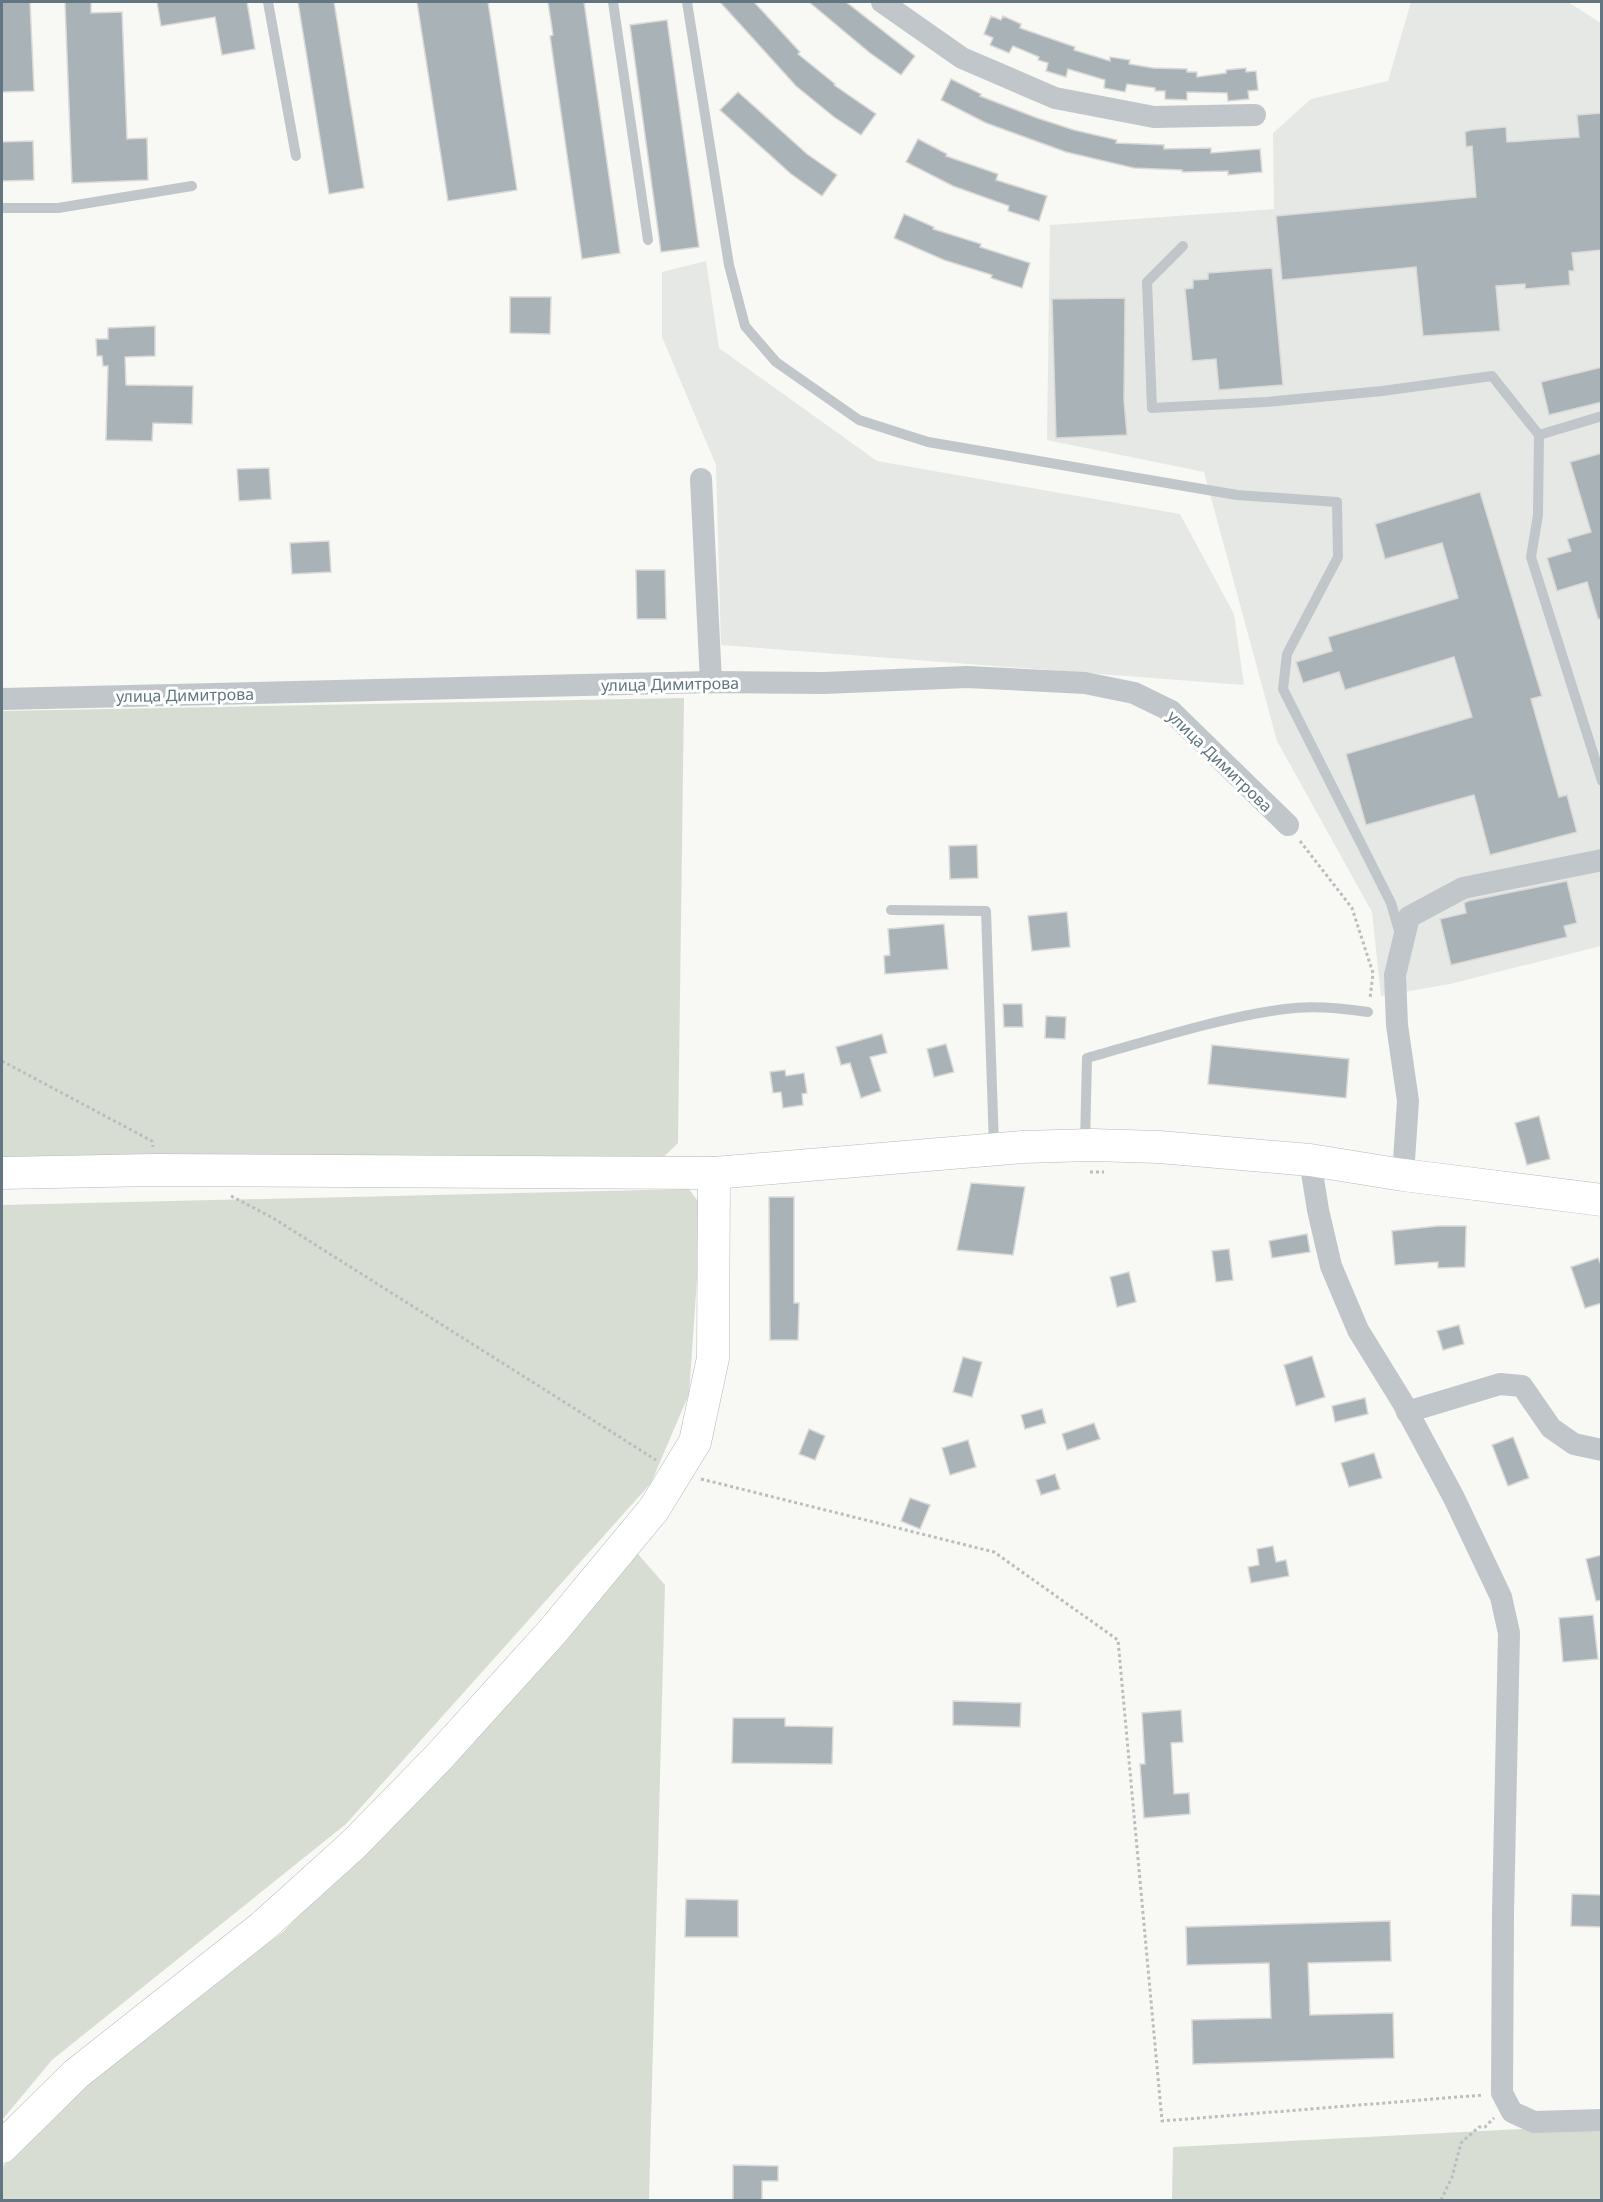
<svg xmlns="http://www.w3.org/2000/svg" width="1603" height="2202" viewBox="0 0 1603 2202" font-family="'Noto Sans',sans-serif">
<rect width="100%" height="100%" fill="#f8f8f5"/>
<g fill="#e6e8e6">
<polygon points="1411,2 1568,2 1601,23 1601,946 1450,984 1381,996 1372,912 1277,741 1204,472 1047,440 1050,225 1274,209 1273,133 1311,99 1388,81"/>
<polygon points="706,261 719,348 877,461 1180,514 1234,614 1244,685 721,645 716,465 662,337 662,272"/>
</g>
<g fill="#d8ddd4">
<polygon points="684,698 678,1143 650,1170 2,1162 2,711"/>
<polygon points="689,1189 702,1207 689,1394 651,1483 346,1824 52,2060 2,2120 2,1205"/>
<polygon points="638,1554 665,1585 649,2200 2,2200 2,2167 89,2081 284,1931"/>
<polygon points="1601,2125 1601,2200 1172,2200 1173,2147"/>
</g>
<g fill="#a8b2b7" stroke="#dad9d7" stroke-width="1.5">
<polygon points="2,2 30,2 34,91 2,92"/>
<polygon points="65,2 91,2 91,13 122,12 127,139 147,138 148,180 72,183"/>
<polygon points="157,2 247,2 255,49 222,55 215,17 161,26"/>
<polygon points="298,2 334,2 364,188 329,194"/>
<polygon points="417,2 488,2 517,190 448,201"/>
<polygon points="548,2 584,2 620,253 582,259 550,36 553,35"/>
<polygon points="720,2 754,2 800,52 798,54 835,84 834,85 876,114 861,135 834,117 796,86"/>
<polygon points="809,2 846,2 915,56 901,75 870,53"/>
<polygon points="991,16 1001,20 1003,16 1021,24 1020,28 1075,47 1074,50 1110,61 1110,57 1130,60 1129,64 1153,68 1187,69 1187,72 1197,72 1197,77 1226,73 1226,70 1246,68 1246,72 1256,71 1258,90 1248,91 1249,99 1228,101 1227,93 1187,92 1187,100 1165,99 1165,91 1155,91 1155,88 1127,84 1125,92 1104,88 1105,80 1068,69 1066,77 1046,71 1048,63 1038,60 1039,57 1013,46 1009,53 990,45 993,38 984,34"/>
<polygon points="667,20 699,247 661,252 630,25"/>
<polygon points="951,79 981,94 980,96 1037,118 1074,130 1117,140 1116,143 1164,145 1164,149 1211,148 1211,153 1260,149 1262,172 1228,175 1228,171 1182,172 1182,170 1134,168 1066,152 986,123 941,100"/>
<polygon points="738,92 807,154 837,175 822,196 791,174 720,110"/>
<polygon points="1602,113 1602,250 1572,253 1574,271 1569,271 1570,285 1525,289 1525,284 1496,286 1500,331 1423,336 1416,267 1282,280 1276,216 1476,197 1472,146 1466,147 1465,132 1471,130 1506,127 1507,142 1579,137 1577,115"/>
<polygon points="918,139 947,154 946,156 998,174 996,180 1047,196 1039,221 1008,211 1009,206 953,186 906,162"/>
<polygon points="33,141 34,180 2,181 2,142"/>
<polygon points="904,214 934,227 933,229 981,244 980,247 1030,263 1022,288 991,278 992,275 944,260 894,238"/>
<polygon points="1272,268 1283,385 1219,390 1216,359 1192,361 1185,289 1193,288 1193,280 1208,279 1208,273"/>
<polygon points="510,297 551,297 550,334 510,333"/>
<polygon points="1125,298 1124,400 1127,435 1056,438 1052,299"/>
<polygon points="155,326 155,356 125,357 126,385 193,386 192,424 153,423 152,441 106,440 108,366 103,366 102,356 97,356 96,339 108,339 108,328"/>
<polygon points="1602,367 1602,402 1549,415 1541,382"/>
<polygon points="1602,453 1602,619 1598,619 1587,582 1557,591 1547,558 1571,551 1567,539 1591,532 1570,462"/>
<polygon points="269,468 271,499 239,501 237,469"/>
<polygon points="1480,492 1542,696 1531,699 1559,797 1567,795 1577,832 1490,855 1474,795 1366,825 1346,754 1472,717 1454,657 1345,690 1339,672 1303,683 1296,662 1332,651 1328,637 1458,598 1442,543 1385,559 1375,524"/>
<polygon points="329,541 331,572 292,574 290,543"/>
<polygon points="636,570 665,570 666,619 637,619"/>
<polygon points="977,845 978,878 950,879 949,846"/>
<polygon points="1567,881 1577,923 1564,926 1567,937 1451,965 1440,919 1466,913 1464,903 1468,901"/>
<polygon points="1067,912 1070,947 1032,951 1028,916"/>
<polygon points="944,924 948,969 885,974 884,956 890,955 888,929"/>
<polygon points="1003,1004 1022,1004 1023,1027 1004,1027"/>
<polygon points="1046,1016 1066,1017 1065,1039 1045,1038"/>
<polygon points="882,1034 887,1053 870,1057 881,1091 861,1098 850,1063 841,1065 836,1047"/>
<polygon points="946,1044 954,1072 934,1077 927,1049"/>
<polygon points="1212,1045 1349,1059 1346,1098 1208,1084"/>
<polygon points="785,1070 786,1076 804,1073 807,1093 802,1094 803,1105 783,1108 781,1092 773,1093 770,1072"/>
<polygon points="1539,1116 1550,1159 1527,1165 1515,1123"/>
<polygon points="971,1183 1025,1187 1013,1255 957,1250"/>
<polygon points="769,1197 794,1197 794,1303 799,1303 798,1340 770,1340"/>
<polygon points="1438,1226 1466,1226 1465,1267 1438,1268 1438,1262 1395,1265 1392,1231"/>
<polygon points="1307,1234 1310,1252 1272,1258 1269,1241"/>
<polygon points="1229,1249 1233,1280 1216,1282 1212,1251"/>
<polygon points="1598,1258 1602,1267 1602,1303 1585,1308 1571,1267"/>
<polygon points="1129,1272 1136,1302 1117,1307 1110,1277"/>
<polygon points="1459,1325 1464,1344 1443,1350 1437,1331"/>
<polygon points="1312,1356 1325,1397 1296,1406 1284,1365"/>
<polygon points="963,1357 982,1362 972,1397 953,1392"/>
<polygon points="1365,1398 1368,1414 1335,1422 1332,1406"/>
<polygon points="1042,1409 1046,1423 1025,1429 1021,1415"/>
<polygon points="1094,1423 1100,1439 1067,1450 1062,1434"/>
<polygon points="809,1429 825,1436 815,1460 799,1454"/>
<polygon points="1513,1437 1529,1478 1508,1486 1492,1445"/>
<polygon points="968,1440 976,1467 950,1475 942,1448"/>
<polygon points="1374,1453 1382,1478 1349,1487 1341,1463"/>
<polygon points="1055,1474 1060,1489 1041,1495 1036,1480"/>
<polygon points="910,1498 930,1505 920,1529 901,1521"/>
<polygon points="1273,1546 1276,1562 1286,1560 1289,1576 1251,1583 1248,1567 1259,1565 1257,1549"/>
<polygon points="1602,1555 1602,1600 1596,1601 1586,1559"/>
<polygon points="1593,1615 1598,1659 1563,1662 1559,1618"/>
<polygon points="953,1701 1021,1703 1020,1727 953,1725"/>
<polygon points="1181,1710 1183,1742 1171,1743 1174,1794 1189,1793 1190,1814 1144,1818 1140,1764 1145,1764 1142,1713"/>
<polygon points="733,1718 785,1718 785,1726 833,1727 832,1764 732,1763"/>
<polygon points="1572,1894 1602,1895 1602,1927 1571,1926"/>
<polygon points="686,1899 738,1900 738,1937 685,1937"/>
<polygon points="1390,1921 1391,1961 1308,1963 1310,2015 1393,2013 1394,2058 1193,2064 1192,2020 1271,2018 1269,1963 1187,1965 1186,1927"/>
<polygon points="733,2165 778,2166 778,2181 762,2181 762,2200 733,2200"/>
</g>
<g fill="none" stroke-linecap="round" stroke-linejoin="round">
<defs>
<g id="secondary">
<polyline points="2,1173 154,1170 714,1173 1022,1147 1092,1145 1159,1147 1310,1160 1403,1175 1602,1200"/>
<polyline points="2,2147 76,2074 262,1927 354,1844 438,1758 553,1631 654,1509 695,1442 713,1358 714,1173"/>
</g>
</defs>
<use href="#secondary" stroke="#b3babe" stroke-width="33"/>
<g stroke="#babec0" stroke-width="3" stroke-dasharray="3 3" stroke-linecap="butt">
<polyline points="1300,841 1352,908 1373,973 1370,999"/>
<polyline points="2,1061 152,1141 153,1147"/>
<polyline points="1090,1172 1104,1172"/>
<polyline points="231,1196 273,1218 656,1460"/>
<polyline points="701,1479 994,1552 1118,1640 1162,2121 1483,2095"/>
<polyline points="1441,2200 1452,2177 1461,2143 1479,2127 1485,2127 1494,2118"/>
</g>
<g stroke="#c0c6c9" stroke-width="10">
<polyline points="268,2 296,156"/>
<polyline points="613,2 648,240"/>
<polyline points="687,2 729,265 745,326 776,362 859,420 928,442 1237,495 1337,502 1338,557 1287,654 1283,689 1391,903 1400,934"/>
<polyline points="2,208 58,208 192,186"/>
<polyline points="1183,246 1147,282 1152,408 1266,402 1382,391 1492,376 1539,435 1602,416"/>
<polyline points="1539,435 1538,515 1531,557 1602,781"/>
<polyline points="891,910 986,911 994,1146"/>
<path d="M1085,1142l2,-84c65,-18 131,-40 198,-49 27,-4 57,-1 83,3"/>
</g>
<g stroke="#c0c6c9" stroke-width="22">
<polyline points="882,2 962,58 1055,98 1154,117 1255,115"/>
<polyline points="701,479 711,682"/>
<polyline points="2,699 711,682 824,683 967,677 1085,683 1134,693 1171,711 1288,825"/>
<polyline points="1310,1160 1318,1210 1331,1266 1358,1330 1403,1403 1454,1498 1501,1597 1509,1633 1503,1913 1502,2093 1512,2112 1534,2122 1602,2120"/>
<polyline points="1403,1175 1408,1101 1397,1025 1395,975 1409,917 1463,888 1602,860"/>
<polyline points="1407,1412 1500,1384 1522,1386 1551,1428 1574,1444 1602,1450"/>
</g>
<use href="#secondary" stroke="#fff" stroke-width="32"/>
</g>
<g text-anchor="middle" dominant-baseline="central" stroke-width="6" stroke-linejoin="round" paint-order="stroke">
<g font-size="16" fill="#627681" stroke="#fff">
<text transform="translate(670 684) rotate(-1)">улица Димитрова</text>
<text transform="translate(185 695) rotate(-1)">улица Димитрова</text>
<text transform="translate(1220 761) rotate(44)">улица Димитрова</text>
</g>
</g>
<rect width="1603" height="2202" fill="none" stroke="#627681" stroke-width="6"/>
</svg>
